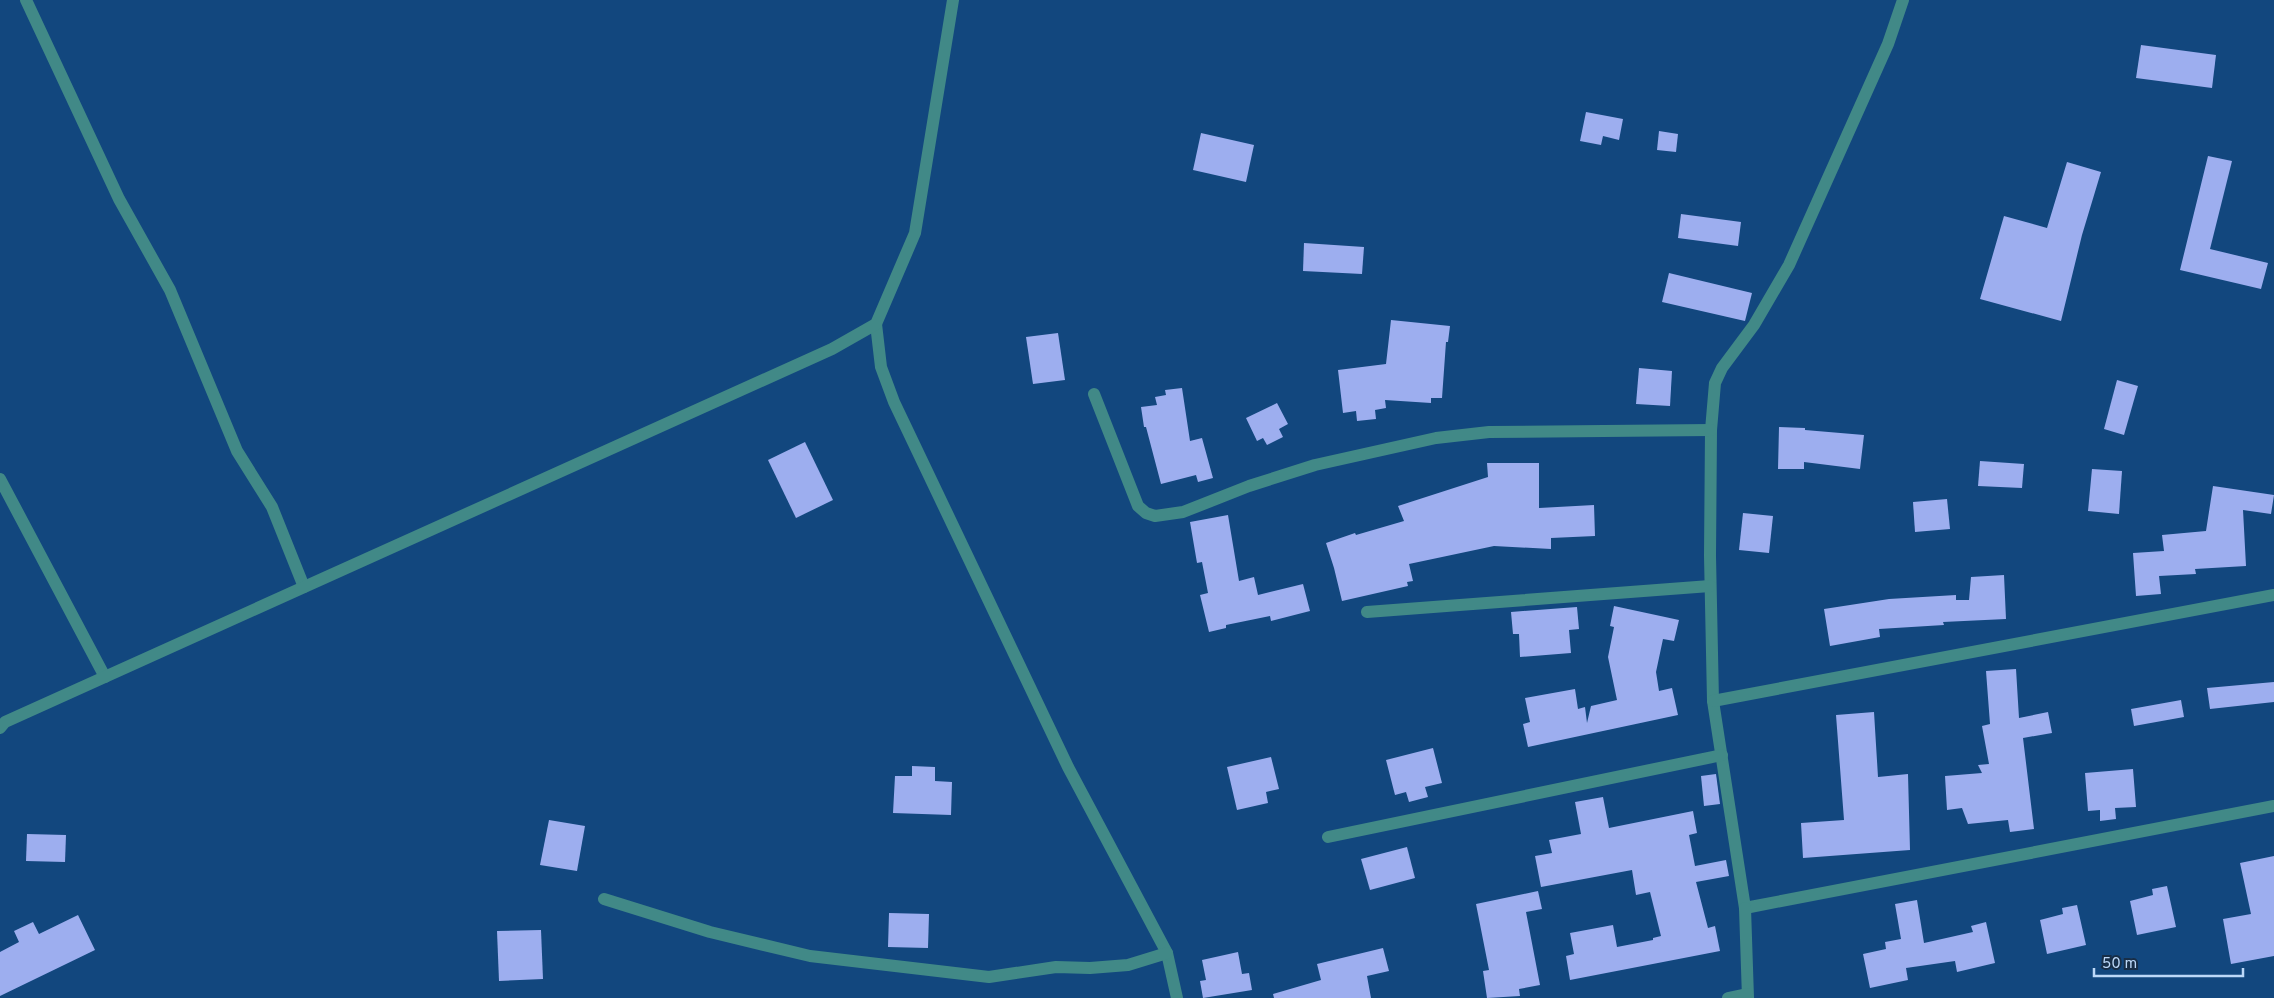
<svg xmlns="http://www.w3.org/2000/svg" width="2274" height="998" viewBox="0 0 2274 998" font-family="Overpass,sans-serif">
<rect width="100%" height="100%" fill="#12477e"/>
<g fill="#9daeef">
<polygon points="2141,45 2216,55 2212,88 2136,78"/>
<polygon points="1586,112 1623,119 1619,140 1603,136 1601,145 1580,141"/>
<polygon points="1659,131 1678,134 1676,152 1657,150"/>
<polygon points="1201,133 1254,145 1246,182 1193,170"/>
<polygon points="2208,156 2232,161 2210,249 2268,263 2261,289 2180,270"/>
<polygon points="2067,162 2101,172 2082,235 2061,321 1980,299 2004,216 2047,228"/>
<polygon points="1681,214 1741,222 1738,246 1678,238"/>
<polygon points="1304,243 1364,247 1362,274 1303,271"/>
<polygon points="1669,273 1752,293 1745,321 1662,302"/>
<polygon points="1391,320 1450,326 1448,342 1446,342 1442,398 1431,398 1431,403 1385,400 1386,408 1375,410 1376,419 1357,421 1356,411 1343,413 1338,370 1386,364"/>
<polygon points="1058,333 1065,380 1033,384 1026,337"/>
<polygon points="1639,368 1672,371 1670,406 1636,404"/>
<polygon points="2117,380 2138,386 2124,435 2104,429"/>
<polygon points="1182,388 1190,441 1202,438 1213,478 1198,482 1196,475 1161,484 1146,427 1144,427 1141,407 1157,405 1155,397 1166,395 1165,390"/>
<polygon points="1277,403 1288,424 1279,429 1283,437 1267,445 1263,438 1257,441 1246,418"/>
<polygon points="1779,427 1805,428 1805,430 1864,435 1860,469 1804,462 1804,469 1778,469"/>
<polygon points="805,442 833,500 796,518 768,460"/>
<polygon points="1980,461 2024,464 2022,488 1978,486"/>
<polygon points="1487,463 1539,463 1539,508 1594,505 1595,536 1551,538 1551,549 1494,546 1409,564 1413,581 1407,582 1408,586 1342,601 1334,568 1326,543 1355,533 1356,535 1404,521 1398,506 1488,477"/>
<polygon points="2092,469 2122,471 2119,514 2088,511"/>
<polygon points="2213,486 2274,495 2271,514 2243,510 2246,566 2195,569 2196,574 2159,576 2161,594 2136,596 2133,553 2164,551 2162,535 2206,531"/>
<polygon points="1947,499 1950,529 1915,532 1913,502"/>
<polygon points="1743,513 1773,516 1769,553 1739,550"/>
<polygon points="1228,515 1239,581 1254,577 1258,595 1303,584 1310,611 1271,621 1270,616 1226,625 1226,628 1209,632 1200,595 1208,593 1202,562 1197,563 1190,522"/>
<polygon points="2004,575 2006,619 1943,622 1944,625 1879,629 1880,637 1830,646 1824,609 1889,599 1956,595 1956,600 1969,600 1971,577"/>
<polygon points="1614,606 1679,620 1674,641 1663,639 1656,672 1659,691 1672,688 1678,715 1528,747 1523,724 1530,722 1525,698 1575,689 1578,709 1585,707 1587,723 1591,706 1617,700 1608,657 1614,627 1610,626"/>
<polygon points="1577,607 1579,629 1569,630 1571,653 1520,657 1519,634 1513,634 1511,612"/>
<polygon points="2016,669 2019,718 2048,712 2052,733 2023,738 2034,829 2010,832 2008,820 1968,824 1962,808 1947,810 1945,776 1982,773 1978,765 1989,764 1982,726 1990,724 1986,671"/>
<polygon points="2274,682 2274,702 2210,709 2207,688"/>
<polygon points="2181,700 2184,717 2134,726 2131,709"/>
<polygon points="1874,712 1878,777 1908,774 1910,850 1803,858 1801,823 1844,820 1836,715"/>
<polygon points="1433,748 1442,783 1425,787 1428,797 1409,802 1406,792 1395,795 1386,760"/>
<polygon points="1271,757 1279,789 1266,792 1268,803 1237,810 1227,767"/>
<polygon points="912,766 935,767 935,781 952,782 951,815 893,813 895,776 912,776"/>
<polygon points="2133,769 2136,807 2115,808 2116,819 2100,821 2100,810 2088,811 2085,773"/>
<polygon points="1716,774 1720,804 1704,806 1701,776"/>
<polygon points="1603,797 1609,828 1693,811 1697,833 1689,835 1695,866 1726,860 1729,876 1696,882 1708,928 1715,926 1720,951 1570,980 1566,956 1574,954 1570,933 1613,925 1617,947 1653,940 1653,938 1661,936 1650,892 1636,895 1632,870 1541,887 1535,856 1552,853 1549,840 1581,834 1575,802"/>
<polygon points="549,820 585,826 577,871 540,865"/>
<polygon points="27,834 66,835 65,862 26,861"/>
<polygon points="1407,847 1415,878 1370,890 1361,859"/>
<polygon points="2274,856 2274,956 2231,964 2223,919 2251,914 2240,863"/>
<polygon points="2167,886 2176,927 2137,935 2130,901 2153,895 2152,889"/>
<polygon points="1538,891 1542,909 1526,912 1540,985 1519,989 1520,996 1487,998 1483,971 1489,970 1476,904"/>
<polygon points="1917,900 1924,943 1973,932 1971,926 1986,922 1995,963 1957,972 1955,961 1906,968 1908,980 1870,988 1863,954 1886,949 1885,942 1901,939 1895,904"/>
<polygon points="2077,905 2086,945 2047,954 2040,920 2063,914 2062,908"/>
<polygon points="889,913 929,914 928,948 888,947"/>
<polygon points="78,915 95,950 0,996 0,952 19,942 14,931 33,922 39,934"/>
<polygon points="541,930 543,979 499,981 497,931"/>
<polygon points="1383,948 1389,971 1367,976 1371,998 1274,998 1273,994 1321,980 1317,964"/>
<polygon points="1238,952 1242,974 1249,973 1252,990 1203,998 1200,981 1206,980 1202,960"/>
</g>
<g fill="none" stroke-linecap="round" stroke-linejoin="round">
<g stroke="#418987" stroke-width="12">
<polyline points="26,0 119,199 170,290 237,451 272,507 304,587"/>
<polyline points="1903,0 1888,44 1789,265 1754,325 1722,368 1715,383 1711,430 1710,556 1713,701 1745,908 2274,806"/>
<polyline points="876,324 881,367 894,402 1068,767 1167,953 1177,998"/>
<polyline points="1094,394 1138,506 1146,513 1155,516 1183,512 1249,486 1315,465 1436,438 1489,432 1711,430"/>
<polyline points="0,479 105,677"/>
<polyline points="1367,612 1710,586"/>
<polyline points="1713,701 2274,595"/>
<polyline points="0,728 5,722 832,349 876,324 915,233 953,0"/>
<polyline points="1328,837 1722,755"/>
<polyline points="604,899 710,932 810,956 989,977 1056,967 1090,968 1128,965 1167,953"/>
<polyline points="1745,908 1748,998"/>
<polyline points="1728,998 1747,994"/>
</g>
</g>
<path d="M2094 968v8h149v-8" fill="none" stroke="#bcd8f8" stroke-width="2.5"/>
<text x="2102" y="968" font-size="15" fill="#bcd8f8" stroke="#182e47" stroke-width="4" paint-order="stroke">50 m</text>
</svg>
